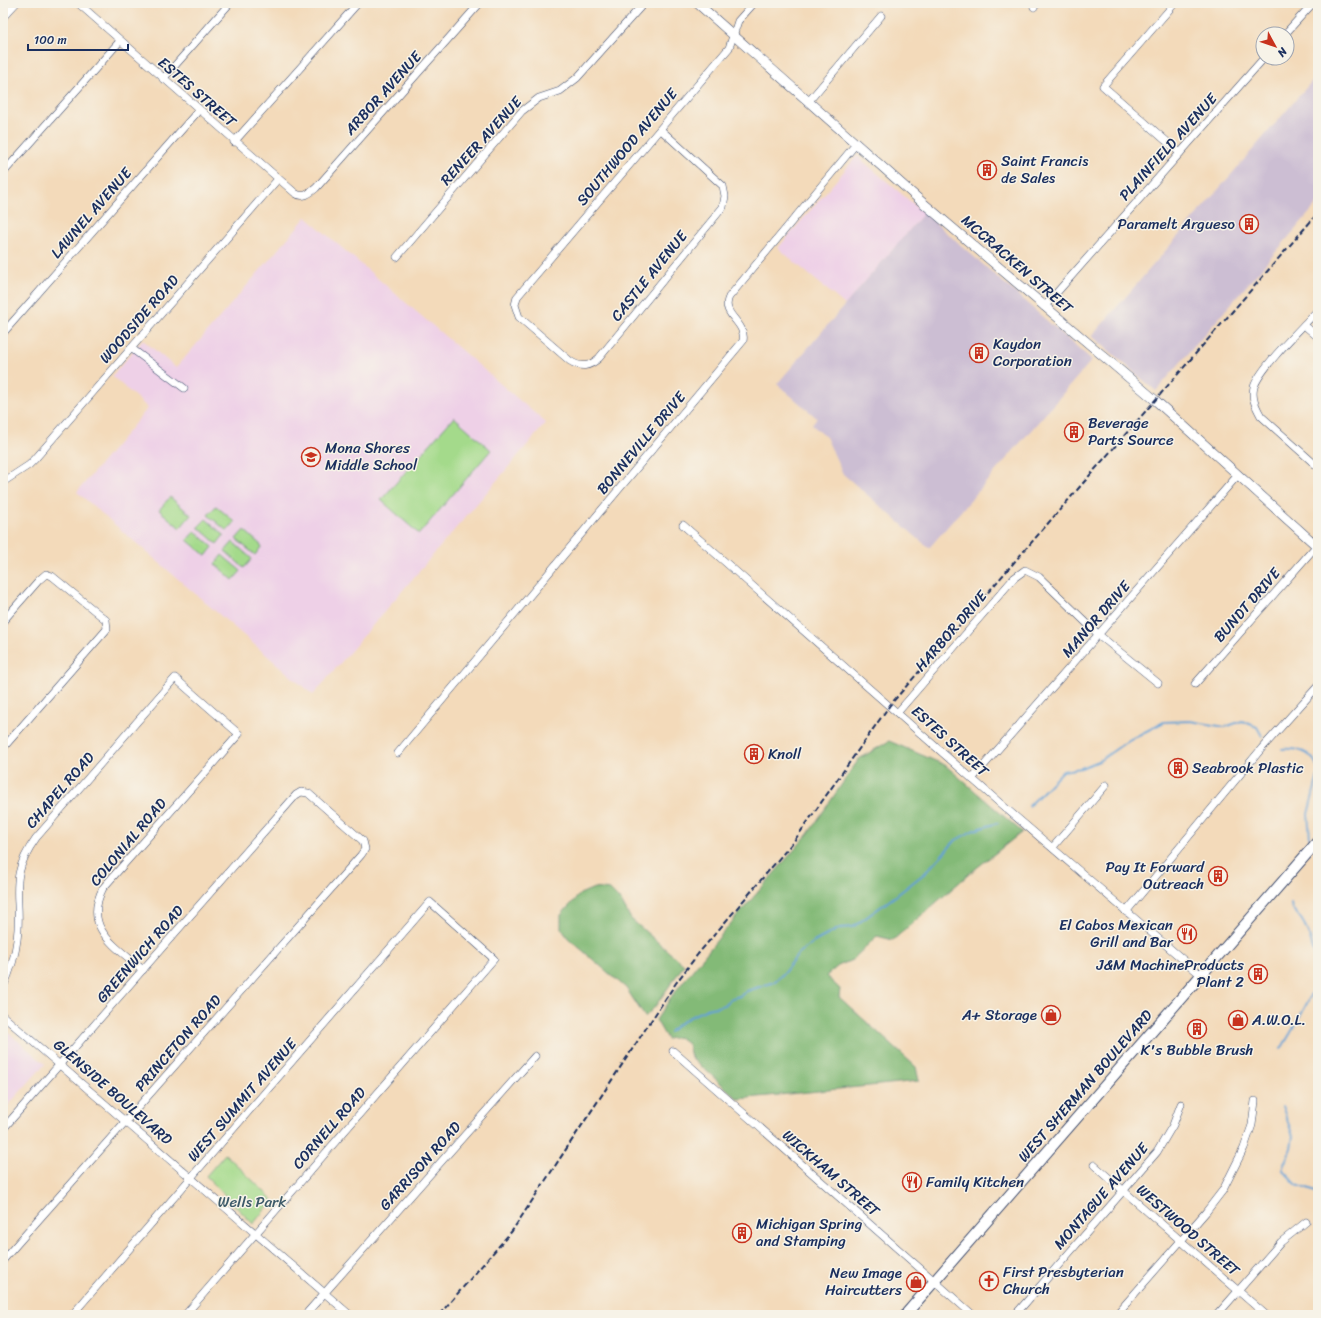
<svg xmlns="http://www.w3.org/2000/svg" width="1321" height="1318" viewBox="0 0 1321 1318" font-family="Sriracha,sans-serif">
<rect width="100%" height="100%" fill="#f7f3e8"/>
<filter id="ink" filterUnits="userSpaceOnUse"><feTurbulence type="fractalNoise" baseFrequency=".025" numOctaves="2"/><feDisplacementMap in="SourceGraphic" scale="8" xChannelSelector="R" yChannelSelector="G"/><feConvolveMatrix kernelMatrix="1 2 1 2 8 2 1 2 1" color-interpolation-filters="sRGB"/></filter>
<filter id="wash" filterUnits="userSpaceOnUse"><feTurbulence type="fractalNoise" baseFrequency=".012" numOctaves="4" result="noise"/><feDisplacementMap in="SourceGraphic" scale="16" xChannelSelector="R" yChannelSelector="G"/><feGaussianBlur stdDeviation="0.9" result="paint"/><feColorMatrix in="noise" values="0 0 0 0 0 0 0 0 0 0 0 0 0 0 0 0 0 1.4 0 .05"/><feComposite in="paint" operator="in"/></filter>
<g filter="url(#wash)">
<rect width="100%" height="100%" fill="#f3daba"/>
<g fill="#eed0e7">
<polygon points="857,156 924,213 845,305 778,248"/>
<polygon points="306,217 546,423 313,695 77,492 148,408 112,376 143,340 176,368"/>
<polygon points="3,1028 45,1064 3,1111"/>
</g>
<g fill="#ccbed3">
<polygon points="1318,74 1318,203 1156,391 1092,336"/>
<polygon points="924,213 1092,360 929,548 843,474 826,437 812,425 817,418 777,384"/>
</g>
<g fill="#a4da8b" stroke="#608474">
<polygon points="454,417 491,450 419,534 381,500"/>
<polygon points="170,497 191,515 180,528 159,510"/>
<polygon points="216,506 235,522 227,531 208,515"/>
<polygon points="206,519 224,535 217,544 198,527"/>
<polygon points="244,530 262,546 255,555 236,539"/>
<polygon points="195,531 213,547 206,556 187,540"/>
<polygon points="233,542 252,559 244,568 225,551"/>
<polygon points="222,555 241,571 233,580 215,564"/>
<polygon points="225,1154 273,1200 253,1224 206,1176"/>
</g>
<g fill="#83ba77" stroke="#4f746a">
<polygon points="889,741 945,765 1022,832 969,874 893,940 877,936 852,960 838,966 826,976 840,989 839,997 916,1067 919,1081 738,1099 691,1057 688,1044 679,1037 667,1039 656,1020 674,993 726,929 808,834 859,759"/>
<polygon points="594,888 610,890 621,901 631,919 684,965 654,1008 645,1017 626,988 568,938 561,928 561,915 580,894"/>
</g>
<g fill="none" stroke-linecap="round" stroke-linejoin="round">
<g stroke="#64a1d5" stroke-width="2">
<path d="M1282,749c16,-1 31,3 36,20"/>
<polyline points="1029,806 1063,771 1081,768 1099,761 1129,740 1164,722 1190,721 1225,727 1242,721 1257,727 1262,736"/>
<polyline points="1310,838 1308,814 1318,776"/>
<path d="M670,1032c8,-10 25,-18 37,-23 10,-3 18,-1 25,-11l8,-2 7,-5 27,-9 9,-8 16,-21 15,-11 26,-14 13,-1 44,-32 28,-22 31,-33 18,-10 24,-7"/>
<path d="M1281,1049c11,-18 31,-50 36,-71 2,-11 -3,-25 -6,-36 -4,-13 -8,-24 -19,-33l-1,-5"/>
<polyline points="1282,1106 1293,1136 1291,1148 1282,1169 1297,1185 1318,1193"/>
</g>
</g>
</g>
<g filter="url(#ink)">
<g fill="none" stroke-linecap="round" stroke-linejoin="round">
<defs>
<g id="minor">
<path d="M78,3l217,190c8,6 15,0 21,-5l164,-185"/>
<polyline points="1175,3 1103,86 1180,153"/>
<polyline points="1034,7 1038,3"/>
<polyline points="3,17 16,3"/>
<polyline points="1285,34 1313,3"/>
<polyline points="163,79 230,3"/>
<polyline points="809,101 881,16"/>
<path d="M660,129l63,57 2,10 -2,11 -124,151c-10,9 -18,10 -29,3l-51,-44 -4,-12 2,-8 212,-249 9,-27 16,-18"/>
<polyline points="234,142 358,3"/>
<polyline points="3,173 120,41"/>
<polyline points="397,257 522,111 539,98 560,91 577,78 644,3"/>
<polyline points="1044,307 1264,58"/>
<path d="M1318,310c-15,16 -58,58 -64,77 -3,11 2,20 7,29l57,51"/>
<polyline points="1304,325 1318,337"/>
<polyline points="3,333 199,110"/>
<polyline points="131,348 184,388"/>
<polyline points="3,482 29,465 35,459 278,179"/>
<polyline points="683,525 1002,805 1201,975"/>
<polyline points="3,621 39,580 46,574 52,576 106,620 107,629 3,748"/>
<polyline points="1195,684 1318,544"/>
<polyline points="898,712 1014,578 1025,570 1039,577 1099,635 1158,683"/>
<path d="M398,753l345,-412c4,-19 -23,-26 -14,-44l127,-153"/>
<polyline points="972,779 1238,475"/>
<polyline points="1053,847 1106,785"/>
<polyline points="1126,912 1262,748 1318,686"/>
<path d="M3,987c7,-15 12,-30 14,-47 6,-44 -11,-60 19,-102l139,-160 64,56 -136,154c-21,41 13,58 40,82"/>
<polyline points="3,1016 350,1315"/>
<polyline points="673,1051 973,1315"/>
<polyline points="3,1129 296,795 301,792 308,793 363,841 365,849 361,855 3,1260"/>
<polyline points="1094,1165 1266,1315"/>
<polyline points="72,1315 430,902 494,959 185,1315"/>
<polyline points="305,1315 535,1056"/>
<polyline points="1015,1315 1157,1152 1173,1125 1181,1104"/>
<polyline points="1116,1315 1206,1212 1223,1190 1244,1148 1252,1125 1255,1101"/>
<polyline points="1217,1315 1281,1242 1306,1222"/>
</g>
<polyline id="tertiary" points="697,3 922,202 1155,400 1318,547"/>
<polyline id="secondary" points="905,1315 1318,841"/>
</defs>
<use href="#minor" stroke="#3b496c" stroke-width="8"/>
<use href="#tertiary" stroke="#3b496c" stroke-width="10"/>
<use href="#secondary" stroke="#3b496c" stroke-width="12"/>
<use href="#minor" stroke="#fff" stroke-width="7"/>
<use href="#tertiary" stroke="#fff" stroke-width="9"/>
<use href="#secondary" stroke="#fff" stroke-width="10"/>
<polyline stroke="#1b2f5e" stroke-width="2" stroke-dasharray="6 3" stroke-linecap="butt" points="439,1315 512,1231 676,983 698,954 794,841 890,705 1318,213"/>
</g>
</g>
<defs>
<symbol id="building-ring" viewBox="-11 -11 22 22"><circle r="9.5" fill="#f7f3e8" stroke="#c8321e" stroke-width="1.5"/><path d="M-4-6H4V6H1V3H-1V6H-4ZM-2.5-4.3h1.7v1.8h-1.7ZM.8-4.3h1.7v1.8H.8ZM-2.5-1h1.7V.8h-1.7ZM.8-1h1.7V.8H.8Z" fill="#c8321e"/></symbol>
<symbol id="school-ring" viewBox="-11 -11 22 22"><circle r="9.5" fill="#f7f3e8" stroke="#c8321e" stroke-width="1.5"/><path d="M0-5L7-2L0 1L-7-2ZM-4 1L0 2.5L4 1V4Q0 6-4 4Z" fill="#c8321e"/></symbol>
<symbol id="restaurant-ring" viewBox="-11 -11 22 22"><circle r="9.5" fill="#f7f3e8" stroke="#c8321e" stroke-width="1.5"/><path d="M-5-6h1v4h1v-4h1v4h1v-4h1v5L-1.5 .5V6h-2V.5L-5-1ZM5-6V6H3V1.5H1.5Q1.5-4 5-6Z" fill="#c8321e"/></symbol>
<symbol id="shop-ring" viewBox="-11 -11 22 22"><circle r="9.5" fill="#f7f3e8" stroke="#c8321e" stroke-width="1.5"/><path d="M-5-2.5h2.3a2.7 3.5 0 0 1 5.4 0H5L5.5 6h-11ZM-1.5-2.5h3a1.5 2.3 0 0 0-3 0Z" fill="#c8321e"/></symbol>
<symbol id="church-ring" viewBox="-11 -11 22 22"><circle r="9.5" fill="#f7f3e8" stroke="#c8321e" stroke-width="1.5"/><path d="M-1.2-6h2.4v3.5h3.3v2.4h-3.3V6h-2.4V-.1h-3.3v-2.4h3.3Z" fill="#c8321e"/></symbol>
</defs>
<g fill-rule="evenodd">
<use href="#building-ring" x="976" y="159" width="22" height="22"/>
<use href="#building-ring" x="1238" y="213" width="22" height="22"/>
<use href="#building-ring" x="968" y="342" width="22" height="22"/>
<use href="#building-ring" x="1063" y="421" width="22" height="22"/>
<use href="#school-ring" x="300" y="446" width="22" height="22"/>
<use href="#building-ring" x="743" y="743" width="22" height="22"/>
<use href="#building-ring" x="1167" y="757" width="22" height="22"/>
<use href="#building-ring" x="1207" y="865" width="22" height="22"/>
<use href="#restaurant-ring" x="1176" y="923" width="22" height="22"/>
<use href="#building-ring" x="1247" y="963" width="22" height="22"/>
<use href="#shop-ring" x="1040" y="1004" width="22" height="22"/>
<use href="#shop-ring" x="1227" y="1009" width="22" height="22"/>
<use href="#building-ring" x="1186" y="1018" width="22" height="22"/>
<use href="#restaurant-ring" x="901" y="1171" width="22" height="22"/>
<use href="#building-ring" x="731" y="1222" width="22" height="22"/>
<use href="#church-ring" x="978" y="1270" width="22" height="22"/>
<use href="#shop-ring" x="905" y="1271" width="22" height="22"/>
</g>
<g text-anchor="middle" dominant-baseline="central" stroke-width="3" stroke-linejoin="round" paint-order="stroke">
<g font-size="15" fill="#1b2f5e" stroke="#f7f3e8">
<text transform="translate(197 92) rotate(41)">ESTES STREET</text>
<text transform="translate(383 93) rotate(-48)">ARBOR AVENUE</text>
<text transform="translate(481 141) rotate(-48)">RENEER AVENUE</text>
<text transform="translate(627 147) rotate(-50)">SOUTHWOOD AVENUE</text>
<text transform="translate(1168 147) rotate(-48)">PLAINFIELD AVENUE</text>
<text transform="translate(91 213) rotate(-49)">LAWNEL AVENUE</text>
<text transform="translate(1017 264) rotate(41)">MCCRACKEN STREET</text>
<text transform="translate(649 276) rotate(-51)">CASTLE AVENUE</text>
<text transform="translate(139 319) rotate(-49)">WOODSIDE ROAD</text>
<text transform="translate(641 443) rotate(-50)">BONNEVILLE DRIVE</text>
<text transform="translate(1247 605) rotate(-49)">BUNDT DRIVE</text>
<text transform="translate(1096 619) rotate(-49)">MANOR DRIVE</text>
<text transform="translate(951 631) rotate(-49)">HARBOR DRIVE</text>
<text transform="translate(950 741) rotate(42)">ESTES STREET</text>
<text transform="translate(60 790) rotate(-49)">CHAPEL ROAD</text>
<text transform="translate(128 842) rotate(-50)">COLONIAL ROAD</text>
<text transform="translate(140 954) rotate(-49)">GREENWICH ROAD</text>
<text transform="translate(178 1043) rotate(-49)">PRINCETON ROAD</text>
<text transform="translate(1085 1086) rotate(-49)">WEST SHERMAN BOULEVARD</text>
<text transform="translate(113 1092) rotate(41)">GLENSIDE BOULEVARD</text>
<text transform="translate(242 1100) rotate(-49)">WEST SUMMIT AVENUE</text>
<text transform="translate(329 1128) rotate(-49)">CORNELL ROAD</text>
<text transform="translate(420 1166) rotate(-48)">GARRISON ROAD</text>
<text transform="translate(831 1173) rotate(41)">WICKHAM STREET</text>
<text transform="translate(1101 1196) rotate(-49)">MONTAGUE AVENUE</text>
<text transform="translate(1188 1230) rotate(41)">WESTWOOD STREET</text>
</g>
<g font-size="15" fill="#1b2f5e" stroke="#f7f3e8" text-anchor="start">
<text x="1001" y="161">Saint Francis<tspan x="1001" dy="17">de Sales</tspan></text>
<text x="1235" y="224" text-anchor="end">Paramelt Argueso</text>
<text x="993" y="344">Kaydon<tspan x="993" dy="17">Corporation</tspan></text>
<text x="1088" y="423">Beverage<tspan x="1088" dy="17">Parts Source</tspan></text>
<text x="325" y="448">Mona Shores<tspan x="325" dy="17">Middle School</tspan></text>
<text x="768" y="754">Knoll</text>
<text x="1192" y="768">Seabrook Plastic</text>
<text x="1204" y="867" text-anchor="end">Pay It Forward<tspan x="1204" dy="17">Outreach</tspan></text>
<text x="1173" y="925" text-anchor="end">El Cabos Mexican<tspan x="1173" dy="17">Grill and Bar</tspan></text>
<text x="1244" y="965" text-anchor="end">J&amp;M MachineProducts<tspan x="1244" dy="17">Plant 2</tspan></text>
<text x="1037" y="1015" text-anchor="end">A+ Storage</text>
<text x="1252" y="1020">A.W.O.L.</text>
<text x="1197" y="1050" text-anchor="middle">K's Bubble Brush</text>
<text x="926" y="1182">Family Kitchen</text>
<text x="756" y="1224">Michigan Spring<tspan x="756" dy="17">and Stamping</tspan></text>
<text x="1003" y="1272">First Presbyterian<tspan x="1003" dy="17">Church</tspan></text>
<text x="902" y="1273" text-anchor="end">New Image<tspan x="902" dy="17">Haircutters</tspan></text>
</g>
<g font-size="15" fill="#3d5a69" stroke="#f7f3e8">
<text x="252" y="1202">Wells Park</text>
</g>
</g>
<rect width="1321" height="1318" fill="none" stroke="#f7f3e8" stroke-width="16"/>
<g transform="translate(1275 46) rotate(130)"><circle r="19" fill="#f7f3e8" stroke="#9fa5b1"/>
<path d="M0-3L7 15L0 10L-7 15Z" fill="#c8321e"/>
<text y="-6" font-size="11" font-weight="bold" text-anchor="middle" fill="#1b2f5e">N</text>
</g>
<path d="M28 44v6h100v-6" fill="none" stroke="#1b2f5e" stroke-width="2"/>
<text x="34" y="44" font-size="12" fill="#1b2f5e" stroke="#f7f3e8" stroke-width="3" paint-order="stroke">100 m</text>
</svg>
